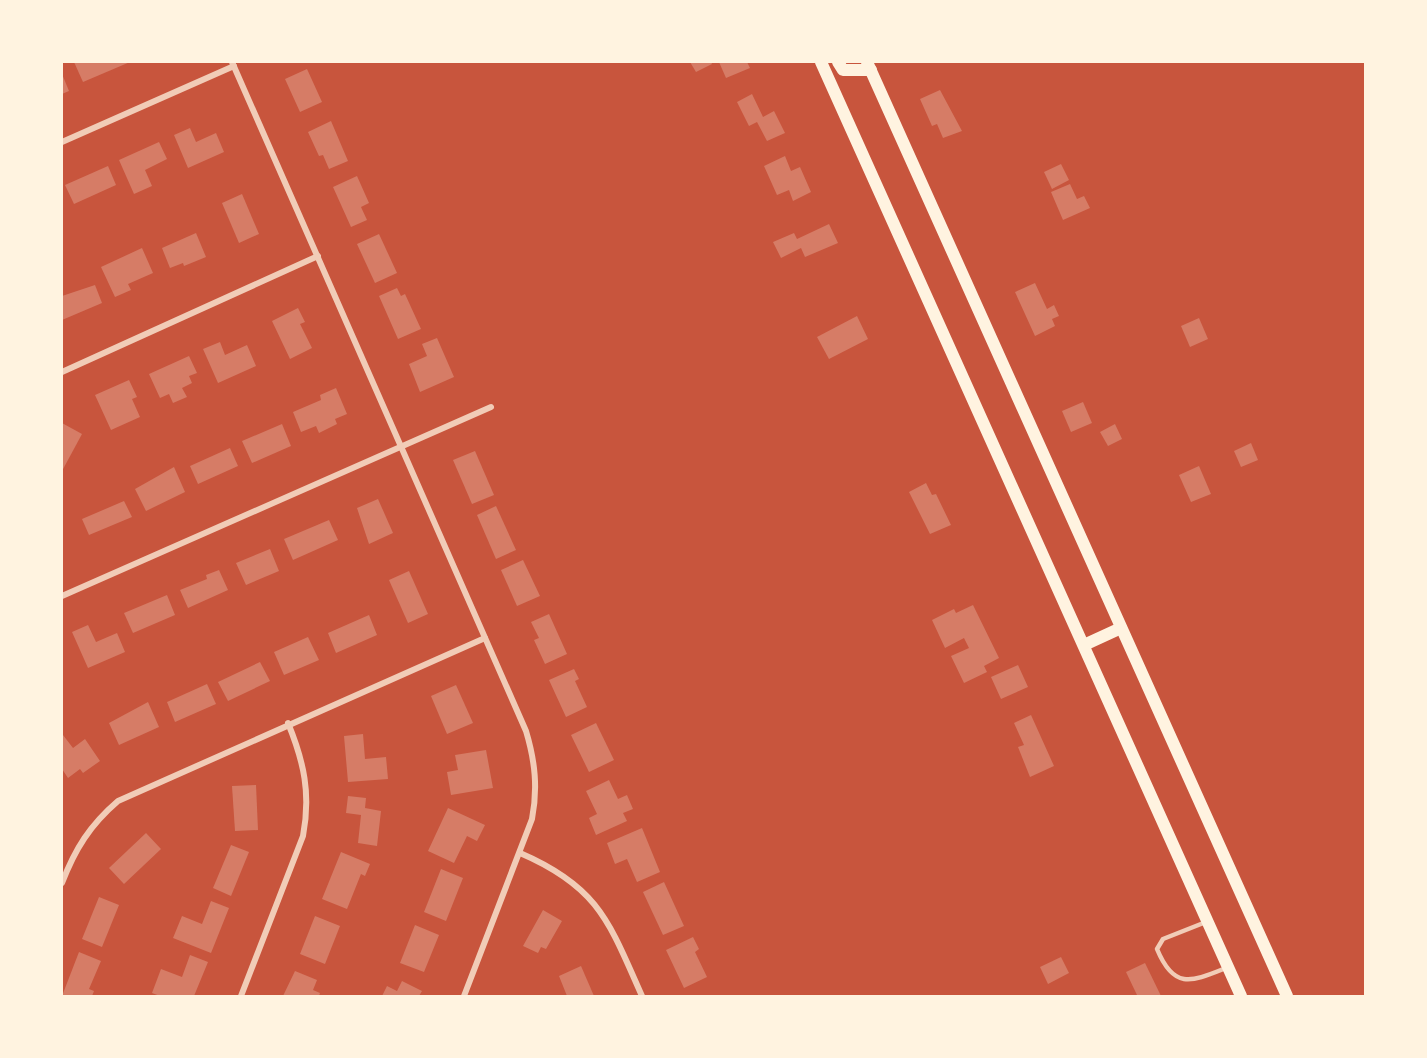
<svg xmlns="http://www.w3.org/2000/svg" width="1427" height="1058" viewBox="0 0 1427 1058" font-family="'Titillium Web',sans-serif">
<rect width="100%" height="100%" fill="#c8553d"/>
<g fill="#d67c66">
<polygon points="74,62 130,62 83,82"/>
<polygon points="690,62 711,62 712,64 696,72"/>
<polygon points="719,62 747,62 750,68 726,78"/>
<polygon points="307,69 322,102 300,112 285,79"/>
<polygon points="62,74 69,91 62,94"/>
<polygon points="940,90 962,131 943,138 937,124 932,126 920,99"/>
<polygon points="752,94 763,117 774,111 785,133 767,141 757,122 749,126 737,102"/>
<polygon points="331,121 348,161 329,169 323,155 319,156 308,132"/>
<polygon points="190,128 196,142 216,133 224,152 188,168 174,135"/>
<polygon points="159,142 167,159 145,170 152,186 134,194 119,160"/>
<polygon points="785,156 791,171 800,167 811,192 793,201 789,190 777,195 764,166"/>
<polygon points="1061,164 1069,180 1052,189 1044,172"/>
<polygon points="108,166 116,185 74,204 65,185"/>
<polygon points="357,176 369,203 361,207 367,220 351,227 333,187"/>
<polygon points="1070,184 1077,199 1084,196 1090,208 1063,220 1051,192"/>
<polygon points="242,194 259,234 239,243 222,203"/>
<polygon points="829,224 838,243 805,257 801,248 781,258 773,242 794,233 797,239"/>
<polygon points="196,233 206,257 184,266 183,263 170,268 162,248"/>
<polygon points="379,234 397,273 375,283 357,244"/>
<polygon points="142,248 153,273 128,284 131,290 115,297 101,267"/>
<polygon points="1035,283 1047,309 1054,305 1059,316 1052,319 1055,326 1035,336 1015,292"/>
<polygon points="95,285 102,303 62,320 62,296"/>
<polygon points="397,288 401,296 405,294 421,329 398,339 379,296"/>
<polygon points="298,308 305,322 300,324 312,348 290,359 272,321"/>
<polygon points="857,316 868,339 829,359 817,337"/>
<polygon points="1199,318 1208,339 1190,347 1181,326"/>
<polygon points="437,338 454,377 420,392 409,364 427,356 422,344"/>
<polygon points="220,342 225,355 247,345 256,366 218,383 203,349"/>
<polygon points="189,356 197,373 189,376 192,383 182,388 187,397 173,403 169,394 160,398 149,374"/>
<polygon points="129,380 137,397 132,399 140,417 111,430 95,395"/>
<polygon points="336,388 347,414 335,419 337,424 319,433 316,426 301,432 293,412 321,400 320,395"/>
<polygon points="1083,402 1092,423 1071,432 1062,411"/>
<polygon points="62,423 82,434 62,471"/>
<polygon points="282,424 291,446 252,463 242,441"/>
<polygon points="1115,424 1122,439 1108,446 1100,432"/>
<polygon points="1251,443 1258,460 1241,467 1234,451"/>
<polygon points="230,448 238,466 198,484 190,466"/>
<polygon points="475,451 494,495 472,504 453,460"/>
<polygon points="1199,466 1211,494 1191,502 1179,475"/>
<polygon points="174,467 185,492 146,511 135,489"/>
<polygon points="926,483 932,495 936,494 951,525 930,534 909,492"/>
<polygon points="378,499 393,533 369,544 357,508"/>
<polygon points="124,501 132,517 89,535 82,519"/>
<polygon points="496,506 516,550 496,559 477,515"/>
<polygon points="329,520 338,540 293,560 284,539"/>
<polygon points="270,549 279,571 246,585 236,563"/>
<polygon points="523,560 540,596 517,606 501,570"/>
<polygon points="219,570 228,590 188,608 180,590 207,579 206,575"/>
<polygon points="409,571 428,614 408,623 389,580"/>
<polygon points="167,595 175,615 133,633 124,613"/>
<polygon points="973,605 999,658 984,666 987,672 964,683 951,656 969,648 964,638 945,648 932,620 954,609 956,613"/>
<polygon points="549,614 567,654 545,664 534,640 539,638 531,622"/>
<polygon points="369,615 377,635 336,653 328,633"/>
<polygon points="88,625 96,642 117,633 125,652 88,668 72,632"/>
<polygon points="308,637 319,660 284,675 274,652"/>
<polygon points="260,662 270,681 228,701 218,682"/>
<polygon points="1018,665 1028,687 1001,699 991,677"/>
<polygon points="574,669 579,679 575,681 587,707 566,717 549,680"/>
<polygon points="207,684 216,704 175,722 167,702"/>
<polygon points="456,685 473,723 447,734 431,696"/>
<polygon points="148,702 159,727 119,745 109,723"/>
<polygon points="1031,715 1054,766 1030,777 1018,747 1024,745 1014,723"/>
<polygon points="596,723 614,760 589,772 571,735"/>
<polygon points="363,734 365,759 386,757 388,779 348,782 344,736"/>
<polygon points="63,735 73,748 85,739 100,761 83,773 80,769 68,778 62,769"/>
<polygon points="486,750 493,788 451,795 447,772 458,770 455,755"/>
<polygon points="609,780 618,799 627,795 633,809 623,813 627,821 596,835 589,818 597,814 586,791"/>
<polygon points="256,785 258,830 235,831 232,786"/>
<polygon points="348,796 366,798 365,808 381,811 377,846 358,843 361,815 346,813"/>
<polygon points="448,808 485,825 477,841 467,836 454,863 428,851"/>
<polygon points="642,828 660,872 637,882 627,859 615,864 607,843"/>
<polygon points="146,833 161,849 124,884 109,868"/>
<polygon points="231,845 249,852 231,896 213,888"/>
<polygon points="341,852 370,864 365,876 361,874 347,909 322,899"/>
<polygon points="441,869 463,878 446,921 424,912"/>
<polygon points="664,882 684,926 663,935 643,892"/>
<polygon points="99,897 119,905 102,947 82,939"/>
<polygon points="211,901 229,908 211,953 173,938 182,916 202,924"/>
<polygon points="543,910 562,921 546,949 541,947 538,953 523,946"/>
<polygon points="315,916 340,926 325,964 300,954"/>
<polygon points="415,925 439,935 424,972 400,963"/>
<polygon points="693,937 699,949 695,952 707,977 684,988 666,950"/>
<polygon points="79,952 101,961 89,989 94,991 92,996 62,996"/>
<polygon points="190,955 208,962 194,996 160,996 152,993 161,969 182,977"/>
<polygon points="1061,957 1069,973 1048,984 1040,967"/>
<polygon points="1145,963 1161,996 1137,995 1126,972"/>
<polygon points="581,966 594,996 567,996 559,976"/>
<polygon points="295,971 317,980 313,990 320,993 319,996 283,996"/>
<polygon points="402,981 422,991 419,996 382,996 387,986 397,991"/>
</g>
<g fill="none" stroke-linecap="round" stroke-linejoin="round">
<path stroke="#f1ccb7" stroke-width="4.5" d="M1206,922l-43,17 -6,10c17,41 34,33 69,19"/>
<g stroke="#f1ccb7" stroke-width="6">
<path d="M232,62l294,669c9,30 12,57 6,88l-68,177"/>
<polyline points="62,142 234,66"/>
<polyline points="62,372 318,256"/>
<polyline points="62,596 491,407"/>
<path d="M520,853c79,34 89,69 122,143"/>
<path d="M62,883c13,-34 28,-58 56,-82l367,-163"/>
<path d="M241,996l62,-160c8,-42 1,-74 -15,-113"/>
</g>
<g stroke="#fff3e0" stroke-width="12">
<polyline points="821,62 1241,996"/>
<polyline points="838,62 843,70 871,70"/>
<polyline points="867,62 1287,996"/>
<polyline points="1084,645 1121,628"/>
</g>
</g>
<rect width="1427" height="1058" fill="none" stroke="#fff3e0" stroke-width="126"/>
</svg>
